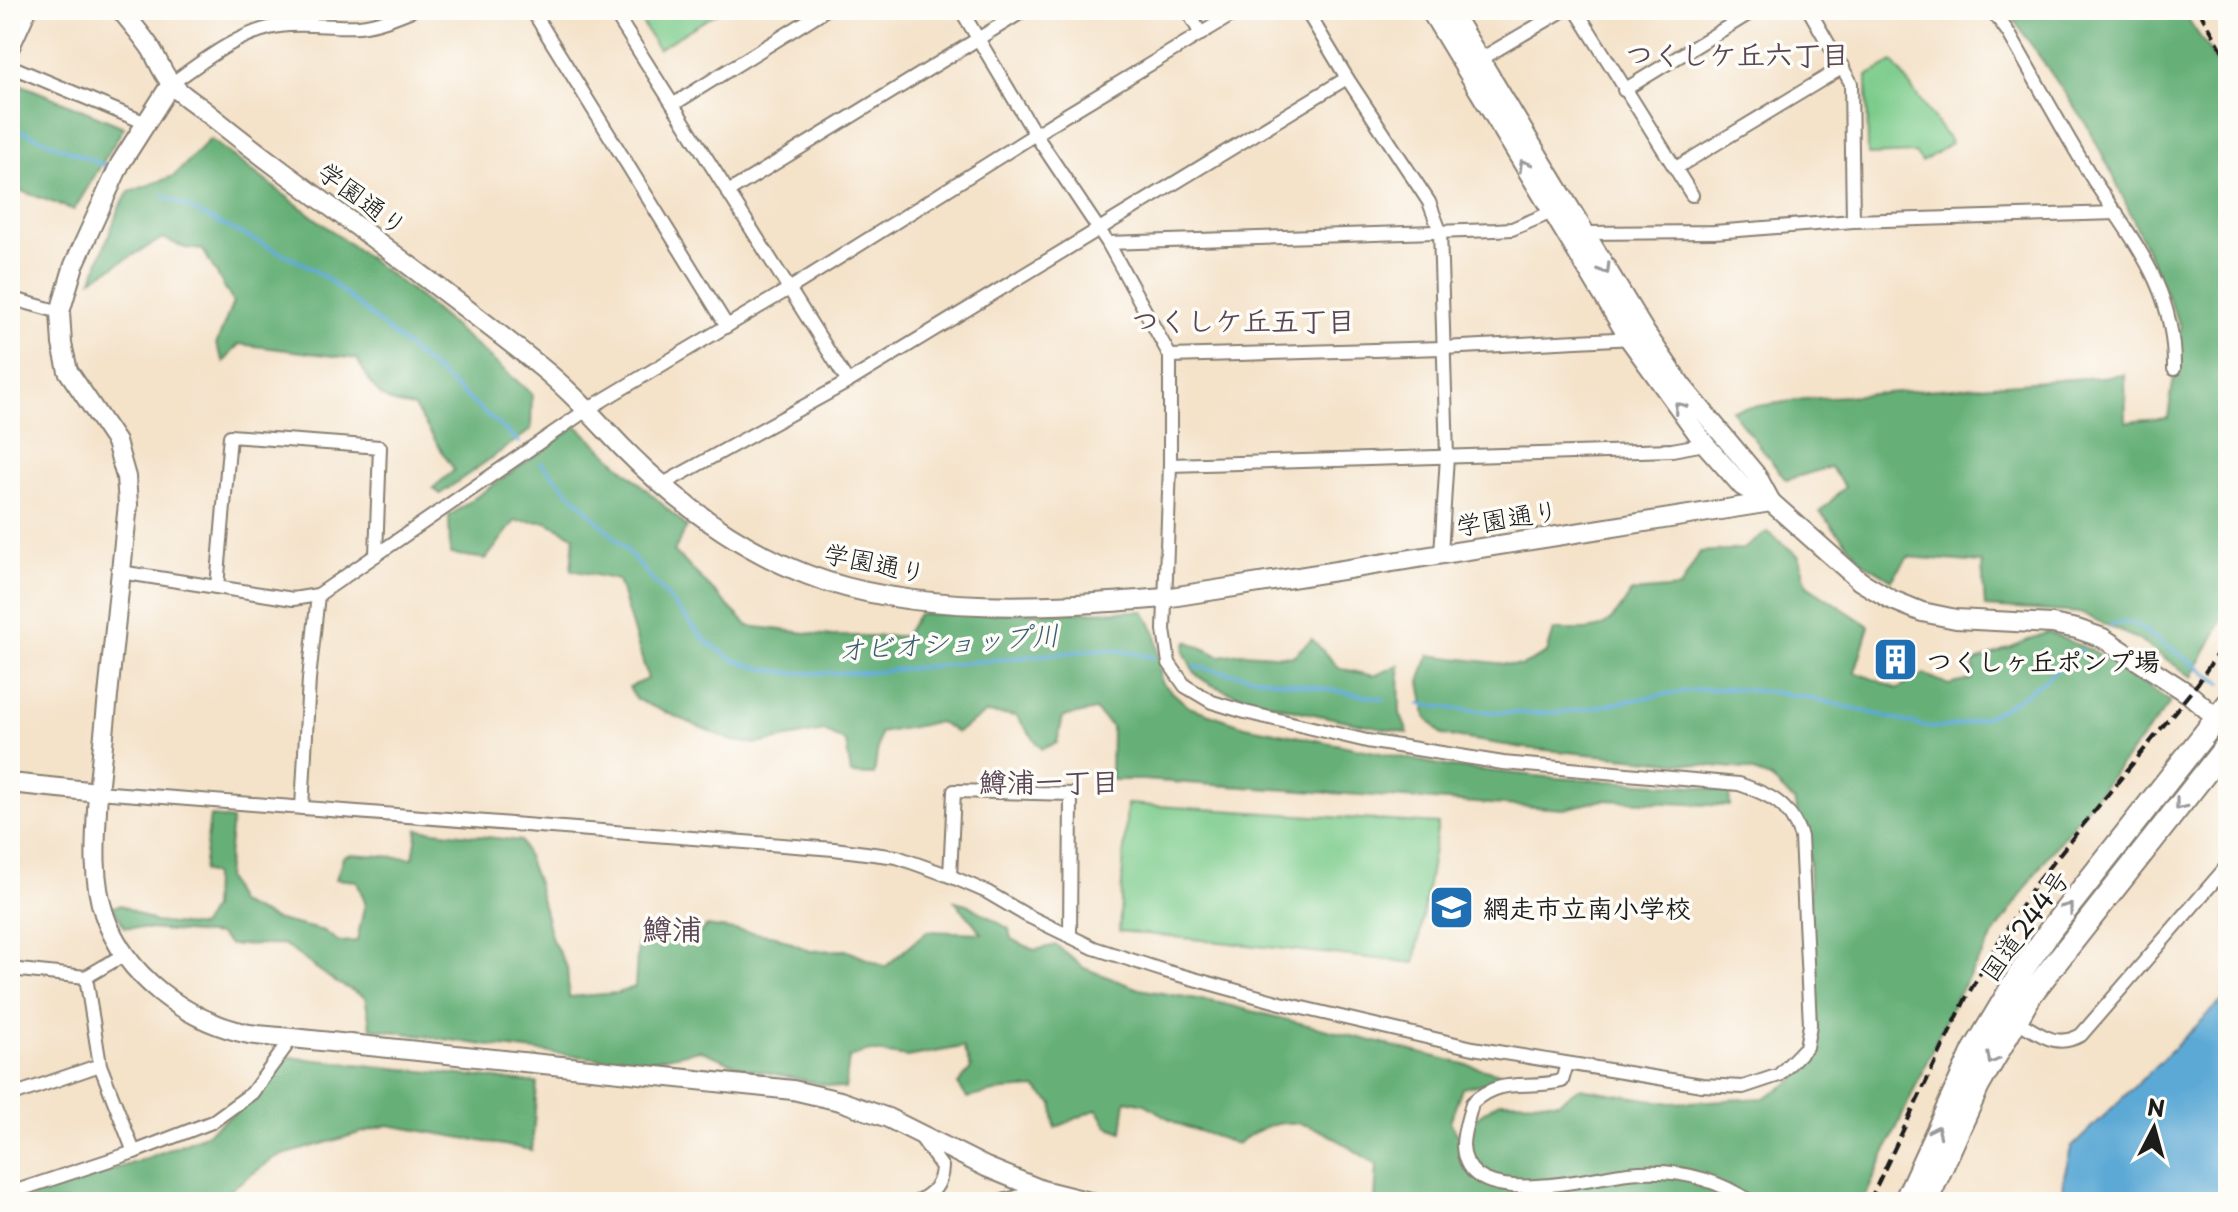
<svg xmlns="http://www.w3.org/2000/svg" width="2238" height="1212" viewBox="0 0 2238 1212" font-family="'Playpen Sans','Klee One',sans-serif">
<rect width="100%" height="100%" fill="#fdfcf7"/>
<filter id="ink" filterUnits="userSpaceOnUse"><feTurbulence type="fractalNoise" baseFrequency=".0125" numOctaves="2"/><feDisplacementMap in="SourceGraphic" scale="16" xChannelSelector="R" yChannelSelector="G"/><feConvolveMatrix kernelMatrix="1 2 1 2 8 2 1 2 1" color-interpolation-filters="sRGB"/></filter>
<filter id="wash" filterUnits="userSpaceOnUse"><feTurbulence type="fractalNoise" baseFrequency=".006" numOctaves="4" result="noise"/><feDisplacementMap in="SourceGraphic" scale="32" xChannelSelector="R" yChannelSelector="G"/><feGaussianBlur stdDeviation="1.8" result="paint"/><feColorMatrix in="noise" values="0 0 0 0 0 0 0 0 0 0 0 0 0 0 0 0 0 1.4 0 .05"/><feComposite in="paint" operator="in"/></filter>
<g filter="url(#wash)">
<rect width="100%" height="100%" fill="#f4e2c9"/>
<g fill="#7dcc8c" stroke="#4c7454" stroke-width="2">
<polygon points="634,10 722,10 658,49"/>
<polygon points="1893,62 1951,143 1922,162 1915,153 1868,155 1867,76"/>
<polygon points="1127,804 1438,824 1415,963 1119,931"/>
</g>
<g fill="#66b078" stroke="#41664a" stroke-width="2">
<polygon points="2007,10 2182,10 2228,79 2228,609 2192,677 2137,639 2081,613 1985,607 1982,563 1908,557 1892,580 1864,563 1820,512 1845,487 1830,467 1786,480 1731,410 1805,399 2125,375 2126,422 2168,418 2181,327 2114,177 2085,122"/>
<polygon points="10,80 124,127 74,210 10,187"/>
<path d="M210,139l207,156 115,99 -1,36 -91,64 -7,-6 21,-18 -40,-63c-37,-4 -40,-19 -57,-48l-118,-15 -15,18 -8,-17 17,-43 -30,-52 -18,-2 -22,-10 -71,41 28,-73 9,-14 45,-16z"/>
<polygon points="577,426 687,527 674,551 748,626 832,636 904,636 918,614 1144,611 1156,633 1161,682 1189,707 1245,726 1450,767 1556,778 1694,786 1729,793 1730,806 1603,800 1564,809 1143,780 1111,780 1112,727 1095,710 1063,717 1057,743 1042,749 1016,716 986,713 957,732 939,722 880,733 874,775 851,774 846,742 824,731 757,744 732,741 635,699 629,687 648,679 618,580 571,570 574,536 547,522 515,521 486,559 450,554 449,516"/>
<path d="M1768,532l31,24 8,29 62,41 -14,46 43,17 26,-15 25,11 24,-6 1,-17 74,-30 47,20 76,50 -124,155 -51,75 -41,67 -92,203h-488l2,-37c-52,-32 -82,-65 -140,-21l-59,-20 -33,-20 -19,-4 -4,32 -15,-6 -10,-17 -42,19 -2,-24 -18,-16 -31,2 -37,8 -9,-14 13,-15 -8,-22 -56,10 -38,-6 -20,7 -4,31 -104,-22 -41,-17 -62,13 -154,-18 -113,-17 -6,-31 -30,-15 -52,-38 -53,1 -11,-10 -94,-8 -13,-20 9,-2 34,17 45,5 12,-19 1,-33 -10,-4 7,-55 22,4 -6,57 12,26 36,16 50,12 15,11 18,-1 8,-38 -8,-22 -21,-2 7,-22 8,-3 62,4 5,-29 103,12 16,42 15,57 15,27 2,30 48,-4 18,-6 3,-47 58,-3 11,-11 69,10 34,15 36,-1 39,17 42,-36 55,2 -27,-32 12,3 42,25 2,10 24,11 21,-5 28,23 55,21 81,14 296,74 -54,11 -12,34 8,14 16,-17 26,-18 58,1 22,-14 91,15 93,-5 30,-18 19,-28 -4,-196 -15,-55 -24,-23 -25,-9 -221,-21 -82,-13 -16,-18 -6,-35 9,-27 93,11 25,-13 7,-23c46,0 52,4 77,-38l49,-4 20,-36 43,-3z"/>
<path d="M1312,639l27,29 35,8 25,-11 1,48 8,20c-41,-9 -188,-32 -212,-59 -5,-6 -8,-15 -12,-22l3,-11 33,15 21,-3 52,3z"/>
<polygon points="288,1057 537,1083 532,1150 388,1125 276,1157 213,1202 17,1202 139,1161 203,1136 253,1099"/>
</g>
<polygon fill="#5ca9d5" stroke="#3c6278" stroke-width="2" points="2228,995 2228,1202 2063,1202 2064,1176 2071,1148"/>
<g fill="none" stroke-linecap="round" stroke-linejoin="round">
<g stroke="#5ca9d5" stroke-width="4">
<polyline points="10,126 106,166"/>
<polyline points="164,196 304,264 329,280 519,442"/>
<polyline points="541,463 621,544 706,641 732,659 759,668 790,673 864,673 1094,650 1115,650 1153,657"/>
<polyline points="2111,625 2123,622 2133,623 2221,683"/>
<polyline points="1195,667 1384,699"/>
<path d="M1420,704c52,8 106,13 158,6 47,-7 92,-20 139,-21 73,-2 139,21 209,38 60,6 112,-41 155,-77"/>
</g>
</g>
</g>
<g filter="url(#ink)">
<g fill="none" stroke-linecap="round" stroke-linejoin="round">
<defs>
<g id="street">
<polyline points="532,10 727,326"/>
<polyline points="613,10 848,382"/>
<polyline points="1187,10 1201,34"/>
<polyline points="1306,10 1347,78 1429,202 1440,231 1447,456 1441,554"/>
<polyline points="1576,10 1692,195"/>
<polyline points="1809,10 1851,83 1853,221"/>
<path d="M1992,10l16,22c29,50 56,101 86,149 41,63 81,108 80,188"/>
<polyline points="10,54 30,10"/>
<polyline points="1474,63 1564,10"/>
<polyline points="10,66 146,123"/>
<path d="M171,84c32,-23 68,-52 108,-58 27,-4 54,2 80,0 19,-2 36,-9 53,-16"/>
<polyline points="1624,90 1755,10"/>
<polyline points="674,104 825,10"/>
<polyline points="1676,168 1843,67"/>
<polyline points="728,192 1025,10"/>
<polyline points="1581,233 1714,232 1853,221 2117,213"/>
<polyline points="1108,243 1495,230 1512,229 1557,210"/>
<polyline points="10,298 60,312"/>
<polyline points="1170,356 1443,348 1634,338"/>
<polyline points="1170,465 1672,450 1705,444"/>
<polyline points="663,484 848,382 1347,78"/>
<polyline points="120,572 293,599 318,595 588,409 789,289 1061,118 1240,10"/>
<polyline points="217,587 230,436 380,447 376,555"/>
<path d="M98,792l736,57 63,8 53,19 37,16 39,23 68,33 71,23 116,32 192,45 229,37 41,2 36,-12 27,-28 4,-22 -9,-188c-11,-33 -30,-42 -62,-53l-236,-21 -136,-22 -122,-29 -33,-10 -27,-16 -16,-23 -5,-33 6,-165v-109l-62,-113 -73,-109 -74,-124"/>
<polyline points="302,808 309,679 318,595"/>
<polyline points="950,876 954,791 1071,794 1070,936"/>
<polyline points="10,969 86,977 125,954"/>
<polyline points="86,977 100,1065 134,1152"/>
<path d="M2013,1019c25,13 41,31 68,16l147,-170"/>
<path d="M1567,1064l-5,17c-35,9 -62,-5 -90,22 -3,14 -9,28 -9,42 2,67 118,34 165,28 44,-5 86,4 123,29"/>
<polyline points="10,1096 100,1065"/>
<polyline points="10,1193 134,1152 212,1122 252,1093 292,1038"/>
<path d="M917,1202c16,-9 24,-16 25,-35l-22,-31"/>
<polyline points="999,1202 1042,1190"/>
</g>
<g id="secondary">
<path d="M121,10c10,13 22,26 31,40 6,11 11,24 19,33 8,11 23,19 34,28 26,21 53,42 80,62 86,64 173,127 257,195 30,24 54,52 80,79 53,54 116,101 186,128 108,41 244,32 357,23l606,-96"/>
<polyline points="1430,10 1630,340 1705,444 1742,486 1771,502 1860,581 1890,599 1922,612 1956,619 2052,624 2077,629 2103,638 2189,694 2228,728"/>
<polyline points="1450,10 1645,332 1682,386 1757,476 1771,502"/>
<path d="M10,783l88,9c-2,40 -7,83 6,122 21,62 82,107 145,120 14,2 29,3 43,4l501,52 47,11 48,17 98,49 56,23 48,12"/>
<polyline points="98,792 128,504 126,477 116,442 68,371 62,344 60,312 74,265 120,164 171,84"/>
</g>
<g id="highway">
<polyline points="1905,1202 1974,1051 2023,969 2051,929 2228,704"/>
<polyline points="1926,1202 1978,1086 2031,994 2228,744"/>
</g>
</defs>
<use href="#street" stroke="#887f72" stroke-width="16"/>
<use href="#secondary" stroke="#887f72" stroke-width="22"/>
<use href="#highway" stroke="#887f72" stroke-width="26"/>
<use href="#street" stroke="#fff" stroke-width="12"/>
<use href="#secondary" stroke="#fff" stroke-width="18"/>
<use href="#highway" stroke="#fff" stroke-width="22"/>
<g stroke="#1c1c1c" stroke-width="4" stroke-dasharray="12 6" stroke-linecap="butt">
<polyline points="2199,10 2228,60"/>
<polyline points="1869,1202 1966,998 1994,949 2036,883 2198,683 2228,637"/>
</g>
</g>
<defs><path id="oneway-chevron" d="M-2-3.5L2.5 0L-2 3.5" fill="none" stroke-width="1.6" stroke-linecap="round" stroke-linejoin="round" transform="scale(2)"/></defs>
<g stroke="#999">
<use href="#oneway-chevron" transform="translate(1524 165) rotate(-121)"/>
<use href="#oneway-chevron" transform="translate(1605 269) rotate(59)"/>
<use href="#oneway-chevron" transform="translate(1679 407) rotate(-126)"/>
<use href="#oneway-chevron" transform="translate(2180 805) rotate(129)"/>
<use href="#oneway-chevron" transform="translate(2068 908) rotate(-52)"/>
<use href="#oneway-chevron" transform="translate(1992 1059) rotate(119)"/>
<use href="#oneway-chevron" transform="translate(1936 1131) rotate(-65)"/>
</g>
</g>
<defs>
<symbol id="building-square" viewBox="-11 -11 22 22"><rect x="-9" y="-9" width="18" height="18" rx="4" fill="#1f6fb2" stroke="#fdfcf7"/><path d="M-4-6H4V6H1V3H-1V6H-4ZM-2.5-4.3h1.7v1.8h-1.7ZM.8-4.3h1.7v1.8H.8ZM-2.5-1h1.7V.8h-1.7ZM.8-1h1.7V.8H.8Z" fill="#fff"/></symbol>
<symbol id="school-square" viewBox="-11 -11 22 22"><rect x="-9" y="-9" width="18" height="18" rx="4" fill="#1f6fb2" stroke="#fdfcf7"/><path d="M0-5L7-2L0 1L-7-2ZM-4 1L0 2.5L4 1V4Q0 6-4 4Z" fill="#fff"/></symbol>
</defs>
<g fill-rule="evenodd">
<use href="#building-square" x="1870" y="634" width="51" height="51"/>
<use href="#school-square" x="1426" y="882" width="51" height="51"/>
</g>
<g text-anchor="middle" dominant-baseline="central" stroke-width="7" stroke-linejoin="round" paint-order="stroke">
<g font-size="26" fill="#1c1c1c" stroke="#fdfcf7">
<text transform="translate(363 198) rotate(37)">学園通り</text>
<text transform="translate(1507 517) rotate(-9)">学園通り</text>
<text transform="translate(875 562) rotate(12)">学園通り</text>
<text transform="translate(2024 925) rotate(-54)">国道244号</text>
</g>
<g font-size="26" font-weight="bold" fill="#1c1c1c" stroke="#fdfcf7" text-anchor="start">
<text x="1926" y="660">つくしヶ丘ポンプ場</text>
<text x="1483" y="907">網走市立南小学校</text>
</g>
<g font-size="28" font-weight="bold" fill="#594655" stroke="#fdfcf7">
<text x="1737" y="53">つくしケ丘六丁目</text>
<text x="1243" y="319">つくしケ丘五丁目</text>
<text x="1049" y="780">鱒浦一丁目</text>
</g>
<g font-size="28" font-style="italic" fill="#395b6f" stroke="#fdfcf7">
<text transform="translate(948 641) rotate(-4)">オビオショップ川</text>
</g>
<g font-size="30" font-weight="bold" fill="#594655" stroke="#fdfcf7">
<text x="672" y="927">鱒浦</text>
</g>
</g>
<rect width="2238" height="1212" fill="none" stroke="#fdfcf7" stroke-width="40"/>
<g transform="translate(2154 1128) rotate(6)" stroke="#fdfcf7" stroke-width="6" paint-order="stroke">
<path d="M0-6L14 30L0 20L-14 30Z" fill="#1c1c1c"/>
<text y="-12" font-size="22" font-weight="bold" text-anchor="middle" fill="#1c1c1c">N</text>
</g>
</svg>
